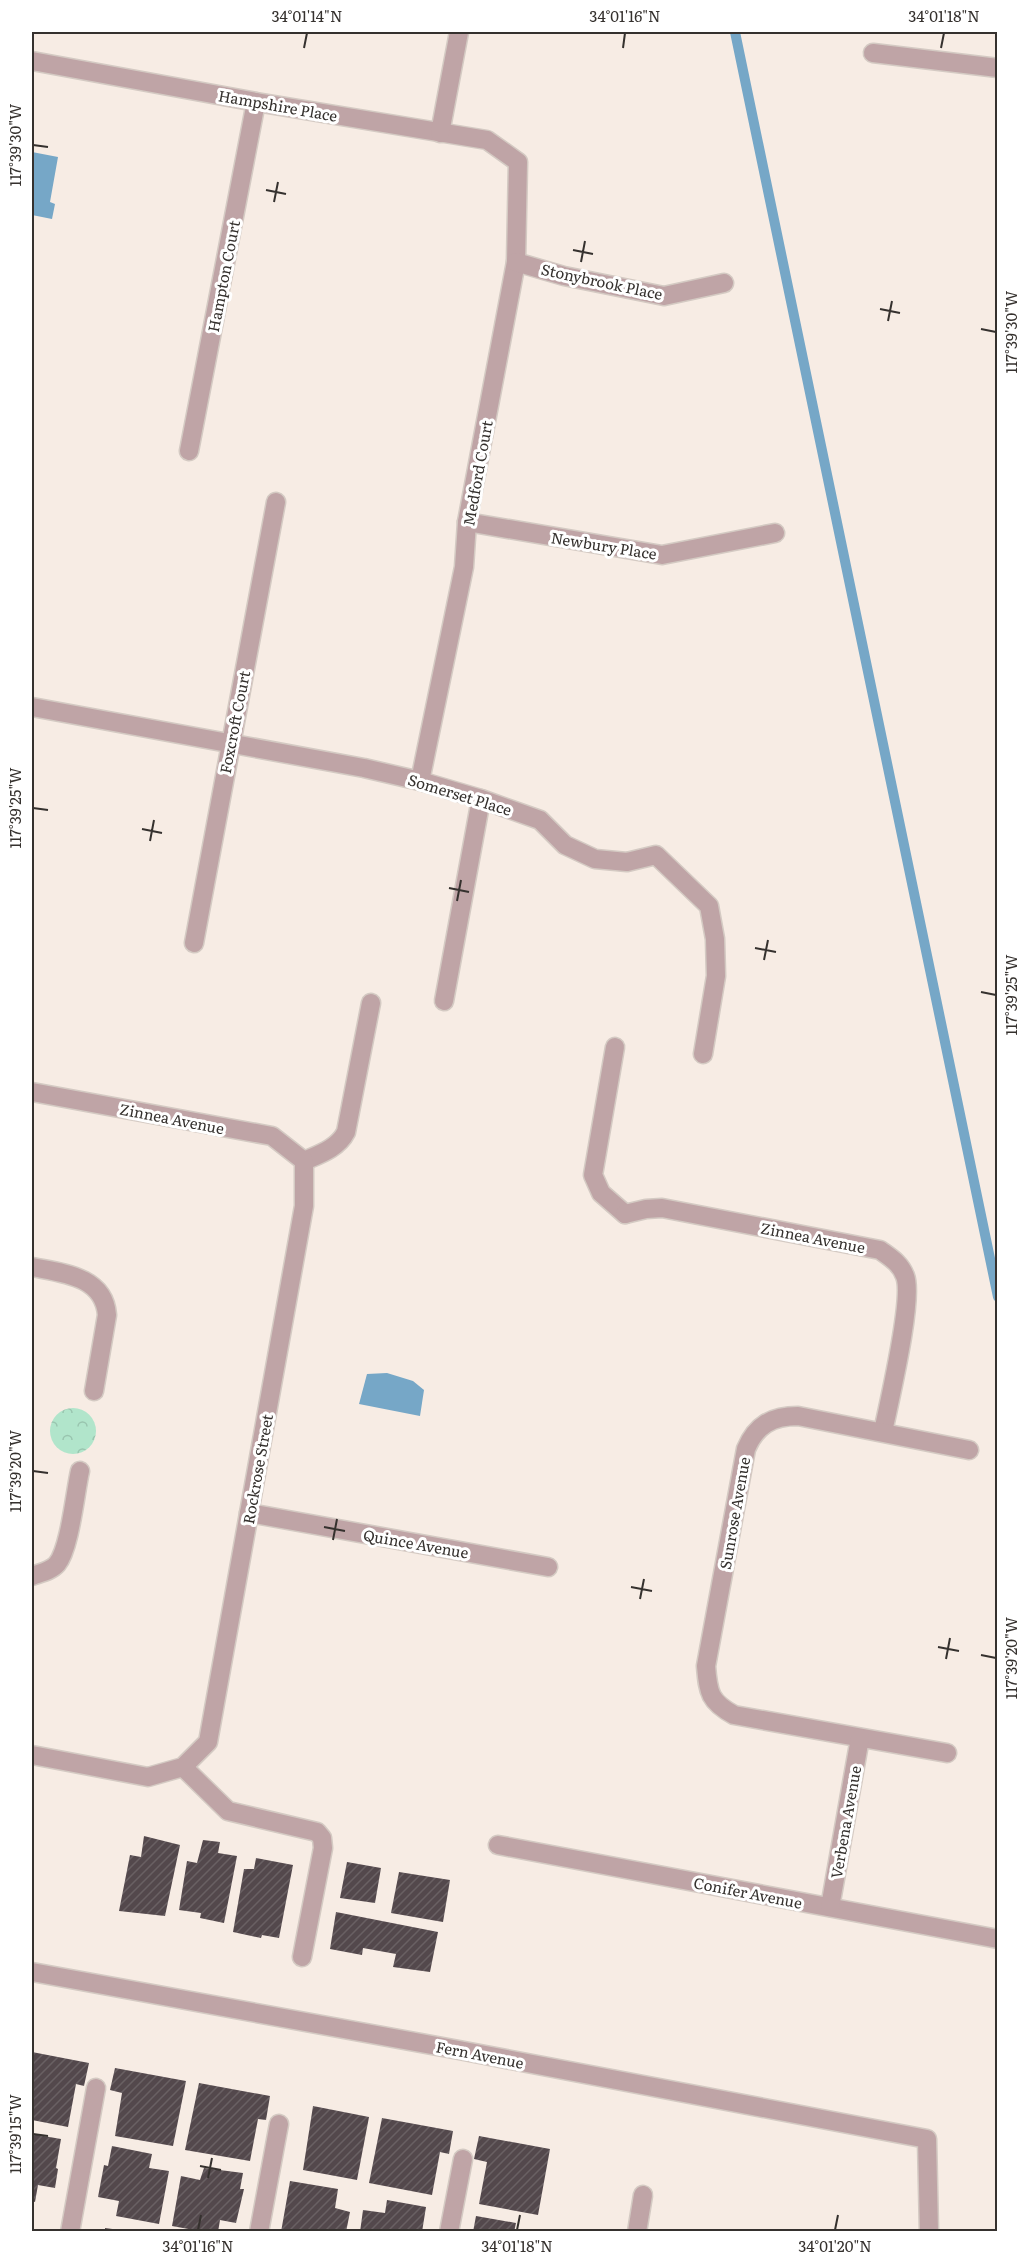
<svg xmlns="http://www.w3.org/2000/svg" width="1029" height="2263" viewBox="0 0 1029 2263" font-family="Literata,serif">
<defs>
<pattern id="park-crowns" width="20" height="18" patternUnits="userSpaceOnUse" patternTransform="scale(1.5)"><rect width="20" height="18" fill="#b1e5cb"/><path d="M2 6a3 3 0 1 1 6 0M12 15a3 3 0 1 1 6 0" fill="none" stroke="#99c5af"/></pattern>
<pattern id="building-hatch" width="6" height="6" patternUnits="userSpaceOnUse" patternTransform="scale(1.5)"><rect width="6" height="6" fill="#53484c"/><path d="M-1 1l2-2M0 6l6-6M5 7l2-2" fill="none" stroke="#696063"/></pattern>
</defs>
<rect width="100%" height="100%" fill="#f7ece4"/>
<circle fill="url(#park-crowns)" cx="73" cy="1431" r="23"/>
<g fill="#76a7c7">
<polygon points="32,152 58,157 50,202 55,204 52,219 32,215"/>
<polygon points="387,1373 413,1381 424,1390 420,1416 359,1404 367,1374"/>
</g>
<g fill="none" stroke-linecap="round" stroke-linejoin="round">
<polyline stroke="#76a7c7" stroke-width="10" points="735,32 998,1297"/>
</g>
<g fill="url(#building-hatch)">
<polygon points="144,1836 180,1845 165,1916 119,1911 130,1855 141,1857"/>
<polygon points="203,1840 220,1842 218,1853 237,1856 224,1923 200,1918 201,1913 179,1910 187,1861 197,1863"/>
<polygon points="256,1858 293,1865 279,1938 262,1935 261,1938 233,1932 244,1869 254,1869"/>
<polygon points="347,1862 381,1868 375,1903 340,1898"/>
<polygon points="399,1872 450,1880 443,1922 391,1913"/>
<polygon points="336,1912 438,1932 430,1972 393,1967 396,1954 363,1948 362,1955 330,1949"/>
<polygon points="32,2052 89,2063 84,2086 76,2084 68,2127 32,2120"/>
<polygon points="115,2068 186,2081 173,2146 115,2136 122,2093 110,2090"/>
<polygon points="199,2083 270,2096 266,2120 258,2119 250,2161 185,2150"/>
<polygon points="313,2106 369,2117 357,2180 303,2170"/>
<polygon points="382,2118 453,2131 449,2154 440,2152 432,2195 369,2183"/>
<polygon points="32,2134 61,2139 56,2168 58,2169 55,2188 38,2185 35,2202 32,2201"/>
<polygon points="479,2136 550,2149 538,2215 479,2204 487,2162 474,2159"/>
<polygon points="112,2146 152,2154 149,2168 169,2171 159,2224 116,2216 119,2201 98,2197 104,2165 108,2166"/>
<polygon points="204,2168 243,2173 240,2189 244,2189 236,2223 220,2220 218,2232 205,2232 172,2226 181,2176 200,2180"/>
<polygon points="290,2181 338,2189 335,2208 350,2212 346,2232 281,2232"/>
<polygon points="387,2200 426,2207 422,2232 360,2232 363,2210 385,2213"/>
<polygon points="476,2216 516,2223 514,2232 473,2232"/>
<polygon points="105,2228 120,2230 120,2232 105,2232"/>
</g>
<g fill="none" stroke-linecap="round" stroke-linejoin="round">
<defs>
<g id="lane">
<polyline points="615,1047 593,1175 601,1193 625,1214"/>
<path d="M304,1161c16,-7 34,-13 42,-29l25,-129"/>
<polyline points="183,1767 228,1811 317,1832 322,1838 323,1848 302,1957"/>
<polyline points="70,2232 96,2088"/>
<polyline points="259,2232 279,2124"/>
<polyline points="449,2232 463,2159"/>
<polyline points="637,2232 643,2195"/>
</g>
<g id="street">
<polyline points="873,53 998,68"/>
<polyline points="32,61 256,102 487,140 518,162 516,262 467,522 464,567 420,781"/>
<polyline points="440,133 459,32"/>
<polyline points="516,262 564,276 664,296 724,283"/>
<polyline points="189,451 256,102"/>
<polyline points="467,522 662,555 775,533"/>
<polyline points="32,707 364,768 420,781 481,799 540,820 565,845 595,859 627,862 656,855 709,906 715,939 716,976 703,1054"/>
<polyline points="194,943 276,502"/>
<polyline points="444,1001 481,799"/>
<polyline points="32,1092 272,1136 304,1161 304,1206 208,1742 183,1767 148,1777 32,1755"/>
<path d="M625,1214l21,-5 16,-1 218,42c11,8 20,13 25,26 9,22 -16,126 -22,156"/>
<path d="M32,1267c30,6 72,9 75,48l-13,76"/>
<polyline points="249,1513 548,1567"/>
<path d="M32,1576c8,-3 19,-5 25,-12 13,-16 18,-71 23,-93"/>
<path d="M947,1753l-213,-38c-24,-13 -26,-22 -28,-49l40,-217c10,-24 26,-33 52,-33l171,34"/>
<polyline points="498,1845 998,1939"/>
<polyline points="830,1907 860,1738"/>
<polyline points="32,1972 459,2050 927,2139 929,2232"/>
</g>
</defs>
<use href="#lane" stroke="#d4cac3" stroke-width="21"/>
<use href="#street" stroke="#d4cac3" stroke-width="21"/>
<use href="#lane" stroke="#bfa4a6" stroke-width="18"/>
<use href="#street" stroke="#bfa4a6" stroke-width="18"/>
</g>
<path fill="none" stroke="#35312e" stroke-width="2" d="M304,48l3,-15M623,48l2,-15M941,48l3,-15M33,145l15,2M266,190l20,4M274,202l4,-20M573,250l20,4M581,262l4,-21M880,309l20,4M888,321l4,-20M981,329l15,3M33,808l15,2M142,829l20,4M150,841l4,-21M449,888l20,4M457,901l4,-21M755,948l21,4M764,960l4,-20M981,992l15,3M33,1471l15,2M324,1527l21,4M333,1540l4,-21M631,1587l21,4M640,1599l4,-20M938,1647l21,4M981,1655l15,3M946,1659l4,-21M33,2134l15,2M200,2166l21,4M208,2178l4,-20M198,2230l3,-15M517,2230l3,-15M835,2230l3,-15"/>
<g text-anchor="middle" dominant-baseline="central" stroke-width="6" stroke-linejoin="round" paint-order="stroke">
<g font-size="15" fill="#35312e" stroke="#fff">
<text transform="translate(278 105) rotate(10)">Hampshire Place</text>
<text transform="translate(223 276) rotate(-79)">Hampton Court</text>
<text transform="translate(602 281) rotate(12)">Stonybrook Place</text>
<text transform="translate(477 473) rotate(-80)">Medford Court</text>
<text transform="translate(604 545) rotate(9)">Newbury Place</text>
<text transform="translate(234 722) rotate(-79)">Foxcroft Court</text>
<text transform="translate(460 794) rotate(17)">Somerset Place</text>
<text transform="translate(172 1118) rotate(11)">Zinnea Avenue</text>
<text transform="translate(813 1237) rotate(11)">Zinnea Avenue</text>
<text transform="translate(257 1469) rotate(-80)">Rockrose Street</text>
<text transform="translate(734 1513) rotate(-80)">Sunrose Avenue</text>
<text transform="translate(416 1543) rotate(10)">Quince Avenue</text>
<text transform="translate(845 1822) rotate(-80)">Verbena Avenue</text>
<text transform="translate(748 1892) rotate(11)">Conifer Avenue</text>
<text transform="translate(480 2054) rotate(11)">Fern Avenue</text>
</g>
</g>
<rect width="1029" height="2263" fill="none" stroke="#ffffff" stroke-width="66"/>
<rect x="33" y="33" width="963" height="2197" fill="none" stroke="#35312e" stroke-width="2"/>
<g font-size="15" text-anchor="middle" fill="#35312e">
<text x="307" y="22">34°01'14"N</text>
<text x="625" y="22">34°01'16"N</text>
<text x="944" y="22">34°01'18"N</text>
<text transform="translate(16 145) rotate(-90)" y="5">117°39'30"W</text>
<text transform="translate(1012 332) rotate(-90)" y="5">117°39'30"W</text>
<text transform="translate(16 808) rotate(-90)" y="5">117°39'25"W</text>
<text transform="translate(1012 995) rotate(-90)" y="5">117°39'25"W</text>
<text transform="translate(16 1471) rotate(-90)" y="5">117°39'20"W</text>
<text transform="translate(1012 1658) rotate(-90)" y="5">117°39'20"W</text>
<text transform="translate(16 2134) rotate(-90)" y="5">117°39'15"W</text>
<text x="198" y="2252">34°01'16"N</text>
<text x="517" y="2252">34°01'18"N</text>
<text x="835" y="2252">34°01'20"N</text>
</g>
</svg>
